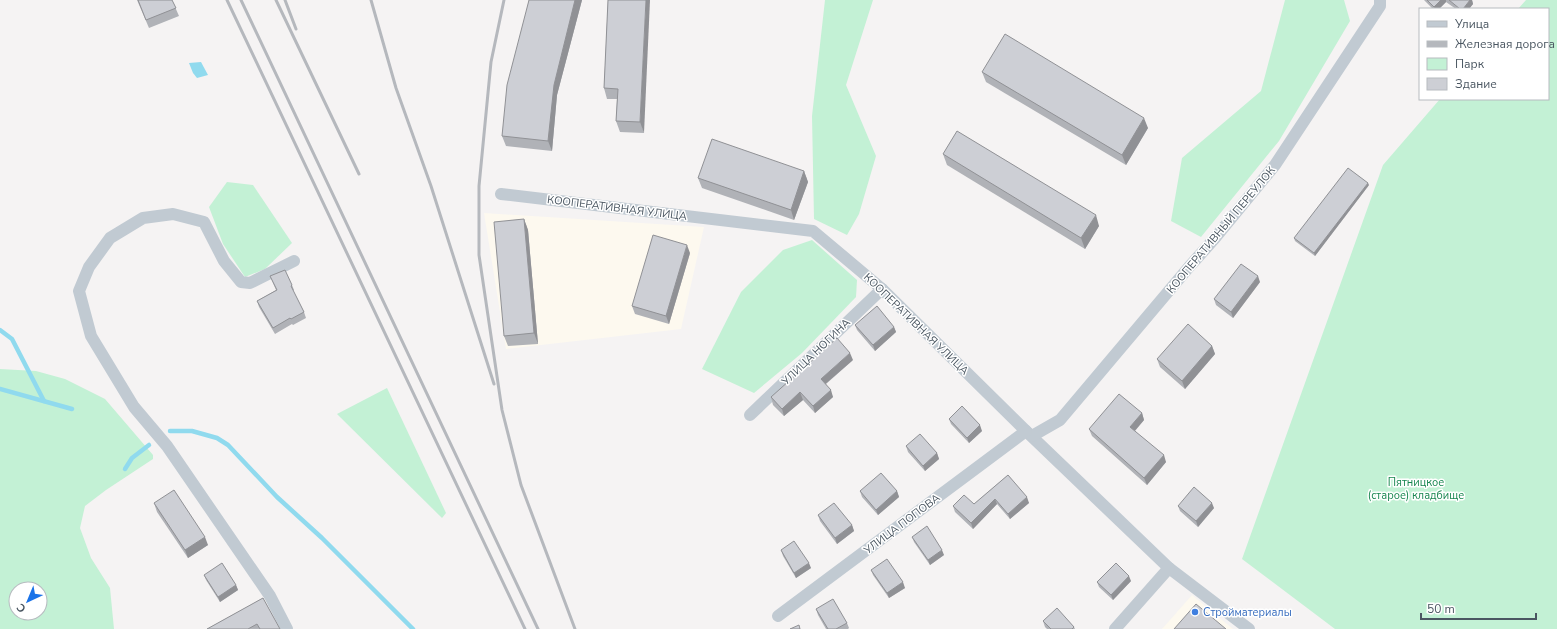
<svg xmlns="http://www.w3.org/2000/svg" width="1557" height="629" viewBox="0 0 1557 629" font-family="'Nunito Sans',sans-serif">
<rect width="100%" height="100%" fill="#f5f3f3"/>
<g fill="#fdf9ef">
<polygon points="484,213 704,227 681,329 506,349"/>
<polygon points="1192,595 1233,629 1162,629"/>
</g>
<g fill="#c3f1d5" fill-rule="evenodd">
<polygon points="825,0 873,0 846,85 876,156 859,214 847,235 814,219 812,116"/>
<polygon points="1285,0 1344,0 1350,21 1279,141 1201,237 1171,221 1182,158 1261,91"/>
<polygon points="1526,0 1557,0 1557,629 1335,629 1242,559 1383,165 1440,99 1548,99 1548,9 1518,9"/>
<polygon points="227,182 253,185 292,243 265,269 245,277 223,244 209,207"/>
<polygon points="812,240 857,280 856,297 802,353 754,393 702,369 741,292 783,250"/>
<path d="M0,369l36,2 29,8 40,20 48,56v4l-47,31 -21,16 -5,22 11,30 19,30 4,41h-114zM16,589h24v24h-24z"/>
<polygon points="387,388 446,513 442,518 337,414"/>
</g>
<polygon fill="#90daee" points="201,62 208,75 197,78 193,73 189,63"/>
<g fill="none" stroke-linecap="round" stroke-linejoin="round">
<g stroke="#90daee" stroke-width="4.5">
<polyline points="0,330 12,339 44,401"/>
<polyline points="0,389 72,409"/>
<polyline points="170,431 192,431 217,438 228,445 277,497 322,538 413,629"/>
<polyline points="125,469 132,458 149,445"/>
</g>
<g stroke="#c1cad2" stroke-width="12">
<polyline points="501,194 813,231 882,289 1026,431 1169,568 1249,629"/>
<polyline points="750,415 882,289"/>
<polyline points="1032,436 1060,420 1189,267 1215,238 1275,165 1380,6 1380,0"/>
<polyline points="778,616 1026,431"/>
<polyline points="287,629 270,596 167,446 134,407 91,336 79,291 89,267 110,238 143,218 173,214 204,222 224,261 241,282 250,283 294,261"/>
<polyline points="1115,629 1169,568"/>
</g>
<g stroke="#b5b8bd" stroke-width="3">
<polyline points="227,0 525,629"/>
<polyline points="241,0 538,629"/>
<polyline points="276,0 359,174"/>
<polyline points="285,0 296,29"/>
<polyline points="371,0 396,88 431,186 494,384"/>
<polyline points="504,0 491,62 479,186 479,255 502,410 521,485 575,629"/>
</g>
</g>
<g fill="#b0b2b7">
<polygon points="137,0 172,0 179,16 149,28"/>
<polygon points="529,0 582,0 557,95 552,151 506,146 502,136"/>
<polygon points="608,0 644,133 620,132 616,121 617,99 607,99 604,88"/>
<polygon points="1424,0 1472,0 1473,4 1469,9 1456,9 1446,2 1439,9 1433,9"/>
<polygon points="982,72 1148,128 1126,165 986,82"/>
<polygon points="943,154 1099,226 1085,249 947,165"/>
<polygon points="804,171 808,182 794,220 702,188 698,178"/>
<polygon points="1369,185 1315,256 1295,241 1294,238"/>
<polygon points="524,219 528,230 538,344 508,346 504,336"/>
<polygon points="690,253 669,324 635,314 632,306"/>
<polygon points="270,276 292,285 294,290 293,291 304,312 306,318 293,325 292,324 275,334 259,307 257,301 276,290"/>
<polygon points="1260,282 1233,318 1216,305 1214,299"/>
<polygon points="855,325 894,327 896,332 875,351 857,330"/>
<polygon points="1212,346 1215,354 1185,389 1160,367 1157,359"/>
<polygon points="853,360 826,384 833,397 815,413 803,400 784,416 773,405 771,397"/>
<polygon points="1142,413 1144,420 1135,431 1166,462 1147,485 1092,436 1089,429"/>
<polygon points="949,419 982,431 969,443 951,424"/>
<polygon points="906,446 937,453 939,459 925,471 908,452"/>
<polygon points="1008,475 1029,503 1010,519 997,504 973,529 955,512 953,506 974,504"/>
<polygon points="860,491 897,491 899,497 878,515 862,497"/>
<polygon points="154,503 208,545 188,558 157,512"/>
<polygon points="1178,506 1214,508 1198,527 1180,511"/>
<polygon points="818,515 852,525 854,531 837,544 820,521"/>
<polygon points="912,537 944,555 930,565 914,542"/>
<polygon points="781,550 811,568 796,578 783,556"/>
<polygon points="871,570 905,588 889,598 873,575"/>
<polygon points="204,575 236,585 238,590 220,602 206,580"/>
<polygon points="1131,581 1113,600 1099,587 1097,582"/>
<polygon points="263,598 280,629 207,629"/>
<polygon points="816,609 847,623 849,628 848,629 826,629 818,615"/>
<polygon points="1043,621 1074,627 1075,629 1047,629 1045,627"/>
</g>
<g fill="#909195">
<polygon points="575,0 582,0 557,95 552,151 548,141 554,85"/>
<polygon points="646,0 650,0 644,133 640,122"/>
<polygon points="1441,0 1446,0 1446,2 1439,9 1435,9 1434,7"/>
<polygon points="1470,0 1472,0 1473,4 1469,9 1463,9"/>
<polygon points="1144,118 1148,128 1126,165 1122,155"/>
<polygon points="804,171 808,182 794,220 791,210"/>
<polygon points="1368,183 1369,185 1315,256 1314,253"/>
<polygon points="1096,215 1099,226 1085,249 1081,238"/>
<polygon points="524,219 528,230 538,344 534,333"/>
<polygon points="687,245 690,253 669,324 666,316"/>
<polygon points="1258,276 1260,282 1233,318 1231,312"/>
<polygon points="894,327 896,332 875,351 873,345"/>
<polygon points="1212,346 1215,354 1185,389 1182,381"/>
<polygon points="850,353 853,360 823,386 821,379"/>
<polygon points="831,390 833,397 815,413 813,406"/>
<polygon points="800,392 803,400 784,416 782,409"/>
<polygon points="1142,413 1144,420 1132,434 1130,427"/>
<polygon points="980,425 982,431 969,443 967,438"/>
<polygon points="937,453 939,459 925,471 923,466"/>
<polygon points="1164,455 1166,462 1147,485 1144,478"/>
<polygon points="897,491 899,497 878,515 876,510"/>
<polygon points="1027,497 1029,503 1010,519 1008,514"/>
<polygon points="995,499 997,504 973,529 971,523"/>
<polygon points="1212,503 1214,508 1198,527 1196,521"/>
<polygon points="852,525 854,531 837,544 835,538"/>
<polygon points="205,537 208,545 188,558 185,550"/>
<polygon points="942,550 944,555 930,565 928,560"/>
<polygon points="809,563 811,568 796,578 794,573"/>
<polygon points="1129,576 1131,581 1113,600 1111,595"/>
<polygon points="903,582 905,588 889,598 887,593"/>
<polygon points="236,585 238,590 220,602 218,597"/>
</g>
<g fill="#cdcfd5" stroke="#909195">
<polygon points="138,0 172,0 176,8 146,20"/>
<polygon points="529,0 575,0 554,85 548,141 502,136 507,85"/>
<polygon points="608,0 646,0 640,122 616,121 618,89 604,88"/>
<polygon points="1427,0 1441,0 1434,7"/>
<polygon points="1449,0 1470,0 1463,9 1460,9"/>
<polygon points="1005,34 1144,118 1122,155 982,72"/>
<polygon points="957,131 1096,215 1081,238 943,154"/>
<polygon points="712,139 804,171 791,210 698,178"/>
<polygon points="1348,168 1368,183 1314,253 1294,238"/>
<polygon points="524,219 534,333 504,336 494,222"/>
<polygon points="653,235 687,245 666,316 632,306"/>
<polygon points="1241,264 1258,276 1231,312 1214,299"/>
<polygon points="285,270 292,285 291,286 304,312 291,319 290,318 273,328 257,301 277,290 270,276"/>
<polygon points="877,306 894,327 873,345 855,325"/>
<polygon points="1188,324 1212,346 1182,381 1157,359"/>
<polygon points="837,338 850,353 821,379 831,390 813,406 800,392 782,409 771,397"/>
<polygon points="1119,394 1142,413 1130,427 1164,455 1144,478 1089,429"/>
<polygon points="962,406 980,425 967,438 949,419"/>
<polygon points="920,434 937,453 923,466 906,446"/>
<polygon points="881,473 897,491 876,510 860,491"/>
<polygon points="1008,475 1027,497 1008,514 995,499 971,523 953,506 964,495 974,504"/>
<polygon points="1194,487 1212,503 1196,521 1178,506"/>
<polygon points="174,490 205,537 185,550 154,503"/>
<polygon points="834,503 852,525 835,538 818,515"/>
<polygon points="927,526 942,550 928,560 912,537"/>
<polygon points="794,541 809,563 794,573 781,550"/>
<polygon points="887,559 903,582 887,593 871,570"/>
<polygon points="222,563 236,585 218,597 204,575"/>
<polygon points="1116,563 1129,576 1111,595 1097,582"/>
<polygon points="263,598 280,629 260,629 257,624 248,629 207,629"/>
<polygon points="833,599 847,623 836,629 828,629 816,609"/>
<polygon points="1196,604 1226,629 1174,629"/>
<polygon points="1057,608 1074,627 1072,629 1051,629 1043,621"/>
<polygon points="799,625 800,629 790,629"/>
</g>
<circle fill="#3f7fe0" stroke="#fff" stroke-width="1.5" cx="1195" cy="612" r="4"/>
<g text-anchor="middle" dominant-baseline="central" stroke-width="3" stroke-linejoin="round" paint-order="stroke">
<g font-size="11" fill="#4a5661" stroke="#fff">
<text transform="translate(617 208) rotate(7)">КООПЕРАТИВНАЯ УЛИЦА</text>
<text transform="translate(1221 230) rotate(-50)">КООПЕРАТИВНЫЙ ПЕРЕУЛОК</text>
<text transform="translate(916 324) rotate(44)">КООПЕРАТИВНАЯ УЛИЦА</text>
<text transform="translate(816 352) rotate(-44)">УЛИЦА НОГИНА</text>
<text transform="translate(902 524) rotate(-37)">УЛИЦА ПОПОВА</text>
</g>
<g font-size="11" fill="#17864f" stroke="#fff">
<text x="1416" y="482">Пятницкое<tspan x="1416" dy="13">(старое) кладбище</tspan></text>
</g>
<g font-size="11" fill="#366cbe" stroke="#fff" text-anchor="start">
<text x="1203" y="612">Стройматериалы</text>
</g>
</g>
<rect x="1419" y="8" width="130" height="92" fill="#ffffff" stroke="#b7bbc0"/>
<rect x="1427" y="21" width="20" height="6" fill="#c1cad2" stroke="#b7bbc0"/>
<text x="1455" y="28" font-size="12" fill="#4a5661">Улица</text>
<rect x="1427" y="41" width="20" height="6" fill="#b5b8bd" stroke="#b7bbc0"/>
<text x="1455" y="48" font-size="12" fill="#4a5661">Железная дорога</text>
<rect x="1427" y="58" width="20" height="12" fill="#c3f1d5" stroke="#b7bbc0"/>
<text x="1455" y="68" font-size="12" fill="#4a5661">Парк</text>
<rect x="1427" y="78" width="20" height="12" fill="#cdcfd5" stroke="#b7bbc0"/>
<text x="1455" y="88" font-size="12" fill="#4a5661">Здание</text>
<g transform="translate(28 601) rotate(224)"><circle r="19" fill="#ffffff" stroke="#b7bbc0"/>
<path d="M0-3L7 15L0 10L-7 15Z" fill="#1a73e8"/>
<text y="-6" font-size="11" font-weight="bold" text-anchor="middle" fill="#4a5661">С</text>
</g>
<path d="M1421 613v6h115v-6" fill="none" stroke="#4a5661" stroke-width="2"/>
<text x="1427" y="613" font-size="12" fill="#4a5661" stroke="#ffffff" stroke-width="3" paint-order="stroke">50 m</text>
</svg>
